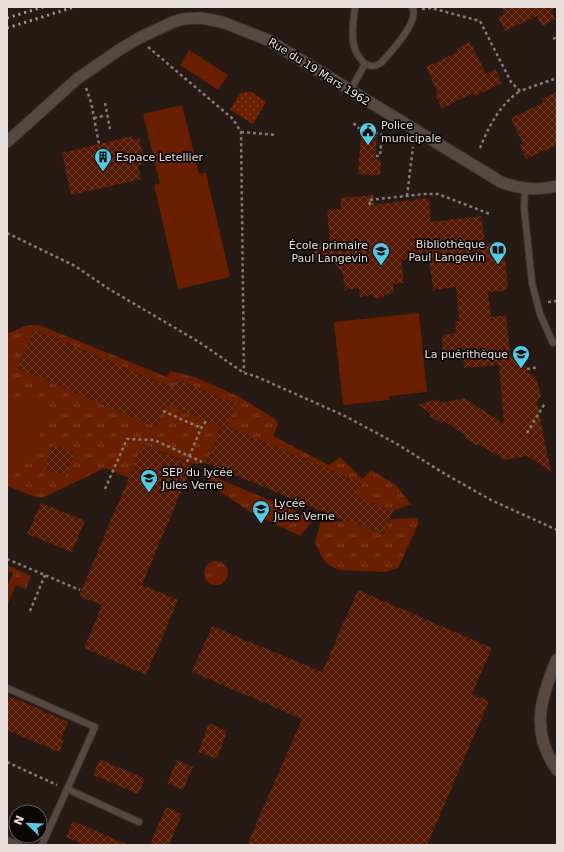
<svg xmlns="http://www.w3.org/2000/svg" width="564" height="852" viewBox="0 0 564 852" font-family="'DejaVu Sans',sans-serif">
<defs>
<pattern id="grass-tufts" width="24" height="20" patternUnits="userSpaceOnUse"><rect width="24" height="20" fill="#6a1f00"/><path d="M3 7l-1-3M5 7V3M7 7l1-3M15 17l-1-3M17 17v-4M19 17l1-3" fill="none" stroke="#7f3f25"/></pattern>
<pattern id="park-dots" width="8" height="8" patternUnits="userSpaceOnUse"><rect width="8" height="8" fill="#6a1f00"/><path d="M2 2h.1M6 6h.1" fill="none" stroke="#7f3f25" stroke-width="1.8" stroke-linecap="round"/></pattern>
<pattern id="building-cross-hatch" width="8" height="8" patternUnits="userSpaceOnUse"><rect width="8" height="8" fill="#551a03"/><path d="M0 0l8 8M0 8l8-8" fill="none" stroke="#6d3b27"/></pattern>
</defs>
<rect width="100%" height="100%" fill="#271914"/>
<g fill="url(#grass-tufts)">
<polygon points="39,325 167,377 170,371 195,377 240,397 275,419 278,424 273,436 329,465 340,457 362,479 371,470 396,485 411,504 393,511 371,503 362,526 384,534 391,519 418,518 418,525 398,568 386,572 338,570 327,564 320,554 315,542 321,522 345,521 361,483 227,426 236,404 177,379 173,388 34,329 17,368 156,427 166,404 221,427 206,463 192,464 143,444 129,478 105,468 42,498 35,497 7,486 7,334 25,326"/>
<polygon points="210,475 314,519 300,536 252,513 207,483"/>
<circle cx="216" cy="573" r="12"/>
<polygon points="7,565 31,576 26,589 16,585 7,606 7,587 13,573 7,571"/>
</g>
<polygon fill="url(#park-dots)" points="250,91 266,102 253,124 230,110 240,93"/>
<g fill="#6a1f00">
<polygon points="189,50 228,75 218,90 180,65"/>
<polygon points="182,105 199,174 206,173 230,277 178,289 154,185 160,183 143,114"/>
<polygon points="419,313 427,392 389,396 389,400 343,405 334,322"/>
<polygon points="20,397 50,410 28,464 7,455 7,428"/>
</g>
<g fill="url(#building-cross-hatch)">
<polygon points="502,7 556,7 551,10 555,19 542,26 537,16 505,31 498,17 505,14"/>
<polygon points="470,42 486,74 495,69 502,83 475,96 473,93 442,108 435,95 438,93 426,67 458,52 457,48"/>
<polygon points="557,92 557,145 526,159 520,145 523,144 511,118 543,103 542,99"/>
<polygon points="361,135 377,136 375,159 381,160 380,175 358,174"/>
<polygon points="132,136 133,140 139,138 145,163 138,165 141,179 71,195 62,153"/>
<polygon points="373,195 374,205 429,198 431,222 481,216 485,244 500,243 504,246 508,288 504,291 488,292 491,317 506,315 510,354 525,364 527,372 536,377 541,396 537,402 551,472 527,456 504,460 479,444 476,445 466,439 465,435 444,421 441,423 430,416 429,412 418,405 437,399 443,403 464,398 504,424 499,365 464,368 463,351 443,353 442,335 456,333 455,321 459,321 456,287 433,290 429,257 401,260 404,283 393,284 394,293 385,294 383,297 377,299 371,295 360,297 359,288 345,290 342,271 329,258 315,259 314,244 330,242 327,210 341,209 340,198"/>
<polygon points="34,329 173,388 177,379 237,404 227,426 362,483 356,497 393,511 385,534 346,520 345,521 206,463 221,427 166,404 156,427 17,368"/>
<polygon points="53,444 75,453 65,477 43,468"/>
<polygon points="143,444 192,465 142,585 178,600 146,675 84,648 102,605 79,596"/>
<polygon points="41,503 85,521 72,552 27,534"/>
<polygon points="358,590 492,648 472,694 489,701 427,845 247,845 302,719 192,672 212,626 322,672"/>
<polygon points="7,696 11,698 12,697 68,722 61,739 64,740 59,752 7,730"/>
<polygon points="209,723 227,731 217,759 198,752"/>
<polygon points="100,759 145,779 138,794 93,775"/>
<polygon points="177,760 193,767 183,790 167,783"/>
<polygon points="166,807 182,814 169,845 150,845"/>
<polygon points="73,821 128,845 85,845 66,837"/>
</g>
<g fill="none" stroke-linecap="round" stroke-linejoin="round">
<defs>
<g id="service">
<path d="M355,7c-2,20 -7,39 8,55 5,5 12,5 18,1 9,-10 40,-43 31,-56"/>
<polyline points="350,91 365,64"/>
<polyline points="525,189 524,207 532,283 540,314 553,343"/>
<polyline points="7,688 95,727 42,845"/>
<polyline points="67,789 139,822"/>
<polyline points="7,840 19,845"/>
</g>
<path id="minor" d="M557,659c-17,40 -27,73 0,111"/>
<path id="tertiary" d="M7,142l70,-63 42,-29 20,-12 34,-16 10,-3 18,-1 21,4 46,18 233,142c18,7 36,9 56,4"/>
</defs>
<use href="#service" stroke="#3f3432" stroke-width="8"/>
<use href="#minor" stroke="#3f3432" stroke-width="13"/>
<use href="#tertiary" stroke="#3f3432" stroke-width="13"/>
<g stroke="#877b77" stroke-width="2.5" stroke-dasharray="3 3" stroke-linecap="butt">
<polyline points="422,9 431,8 480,21 511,82 520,91 557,78"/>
<polyline points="553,39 557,37"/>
<polyline points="148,47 233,119 241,132 244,372"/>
<polyline points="86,88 91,102 99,144"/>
<polyline points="105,103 110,129"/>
<polyline points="94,118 103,116"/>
<polyline points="354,123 356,127 382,135 380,156 375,156"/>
<polyline points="241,132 276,135"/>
<path d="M480,148c9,-22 20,-44 40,-57"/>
<polyline points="407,196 413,147"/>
<polyline points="370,205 369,200 424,194 438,194 490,214"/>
<polyline points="7,233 75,266 109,289 199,342 244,373 255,376 345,416 397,444 445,474 491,500 557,530"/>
<polyline points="548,302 557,301"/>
<polyline points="527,369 539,367"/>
<polyline points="163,411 201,428"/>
<polyline points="527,433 545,403"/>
<polyline points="187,462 201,428 206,421"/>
<polyline points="105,489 127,439 154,440 202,462"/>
<polyline points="7,559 80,590"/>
<polyline points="30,611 45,575"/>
<polyline points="7,762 57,785"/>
</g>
<use href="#service" stroke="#584842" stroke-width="6"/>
<use href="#minor" stroke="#584842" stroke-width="11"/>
<use href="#tertiary" stroke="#584842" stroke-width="11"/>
<g stroke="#a79c98" stroke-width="3" stroke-dasharray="2 4" stroke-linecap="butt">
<polyline points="7,18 43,7"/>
<polyline points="7,28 74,7"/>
</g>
</g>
<defs>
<symbol id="civic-pin" viewBox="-11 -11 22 30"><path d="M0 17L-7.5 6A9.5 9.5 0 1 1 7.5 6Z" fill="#58c9e3" stroke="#0b0604"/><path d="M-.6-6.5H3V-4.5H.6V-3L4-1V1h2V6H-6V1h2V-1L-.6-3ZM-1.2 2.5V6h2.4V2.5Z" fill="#111"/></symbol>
<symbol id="building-pin" viewBox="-11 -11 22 30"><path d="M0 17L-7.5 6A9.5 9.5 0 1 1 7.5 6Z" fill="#58c9e3" stroke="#0b0604"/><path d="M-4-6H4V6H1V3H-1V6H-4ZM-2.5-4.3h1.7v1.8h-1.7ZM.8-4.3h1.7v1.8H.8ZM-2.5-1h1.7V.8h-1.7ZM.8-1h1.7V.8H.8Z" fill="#111"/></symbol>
<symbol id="library-pin" viewBox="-11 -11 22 30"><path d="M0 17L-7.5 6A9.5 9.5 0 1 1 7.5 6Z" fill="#58c9e3" stroke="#0b0604"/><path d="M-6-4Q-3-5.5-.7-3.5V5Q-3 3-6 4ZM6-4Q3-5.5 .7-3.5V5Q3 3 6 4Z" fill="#111"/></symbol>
<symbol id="school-pin" viewBox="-11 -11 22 30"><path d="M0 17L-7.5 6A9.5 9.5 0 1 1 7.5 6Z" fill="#58c9e3" stroke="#0b0604"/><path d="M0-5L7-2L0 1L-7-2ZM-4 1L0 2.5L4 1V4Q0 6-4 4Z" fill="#111"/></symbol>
</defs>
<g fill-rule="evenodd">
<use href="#civic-pin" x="358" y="121" width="20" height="27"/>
<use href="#building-pin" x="93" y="147" width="20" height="27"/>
<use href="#library-pin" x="488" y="240" width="20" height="27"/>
<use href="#school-pin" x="371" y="241" width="20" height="27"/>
<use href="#school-pin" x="511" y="344" width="20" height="27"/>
<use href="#school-pin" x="139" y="468" width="20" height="27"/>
<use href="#school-pin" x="251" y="499" width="20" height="27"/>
</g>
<g text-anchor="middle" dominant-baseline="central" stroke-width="3.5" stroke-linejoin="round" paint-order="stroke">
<g font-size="11" fill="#e7ddda" stroke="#0b0604">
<text transform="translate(319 72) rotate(32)">Rue du 19 Mars 1962</text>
</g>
<g font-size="11" fill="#e7ddda" stroke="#0b0604" text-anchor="start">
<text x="381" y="125">Police<tspan x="381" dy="13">municipale</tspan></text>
<text x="116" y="157">Espace Letellier</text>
<text x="485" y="244" text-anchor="end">Bibliothèque<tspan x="485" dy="13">Paul Langevin</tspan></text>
<text x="368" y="245" text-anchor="end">École primaire<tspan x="368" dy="13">Paul Langevin</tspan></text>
<text x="508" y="354" text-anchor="end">La puérithèque</text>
<text x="162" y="472">SEP du lycée<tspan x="162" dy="13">Jules Verne</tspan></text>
<text x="274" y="503">Lycée<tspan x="274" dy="13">Jules Verne</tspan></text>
</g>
</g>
<rect width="564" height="852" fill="none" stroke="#e7ddda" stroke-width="16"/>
<g transform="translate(28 824) rotate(293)"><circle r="19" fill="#0b0604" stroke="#635c5a"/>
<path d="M0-3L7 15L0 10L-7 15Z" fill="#58c9e3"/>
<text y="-6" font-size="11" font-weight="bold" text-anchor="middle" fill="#e7ddda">N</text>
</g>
</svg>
